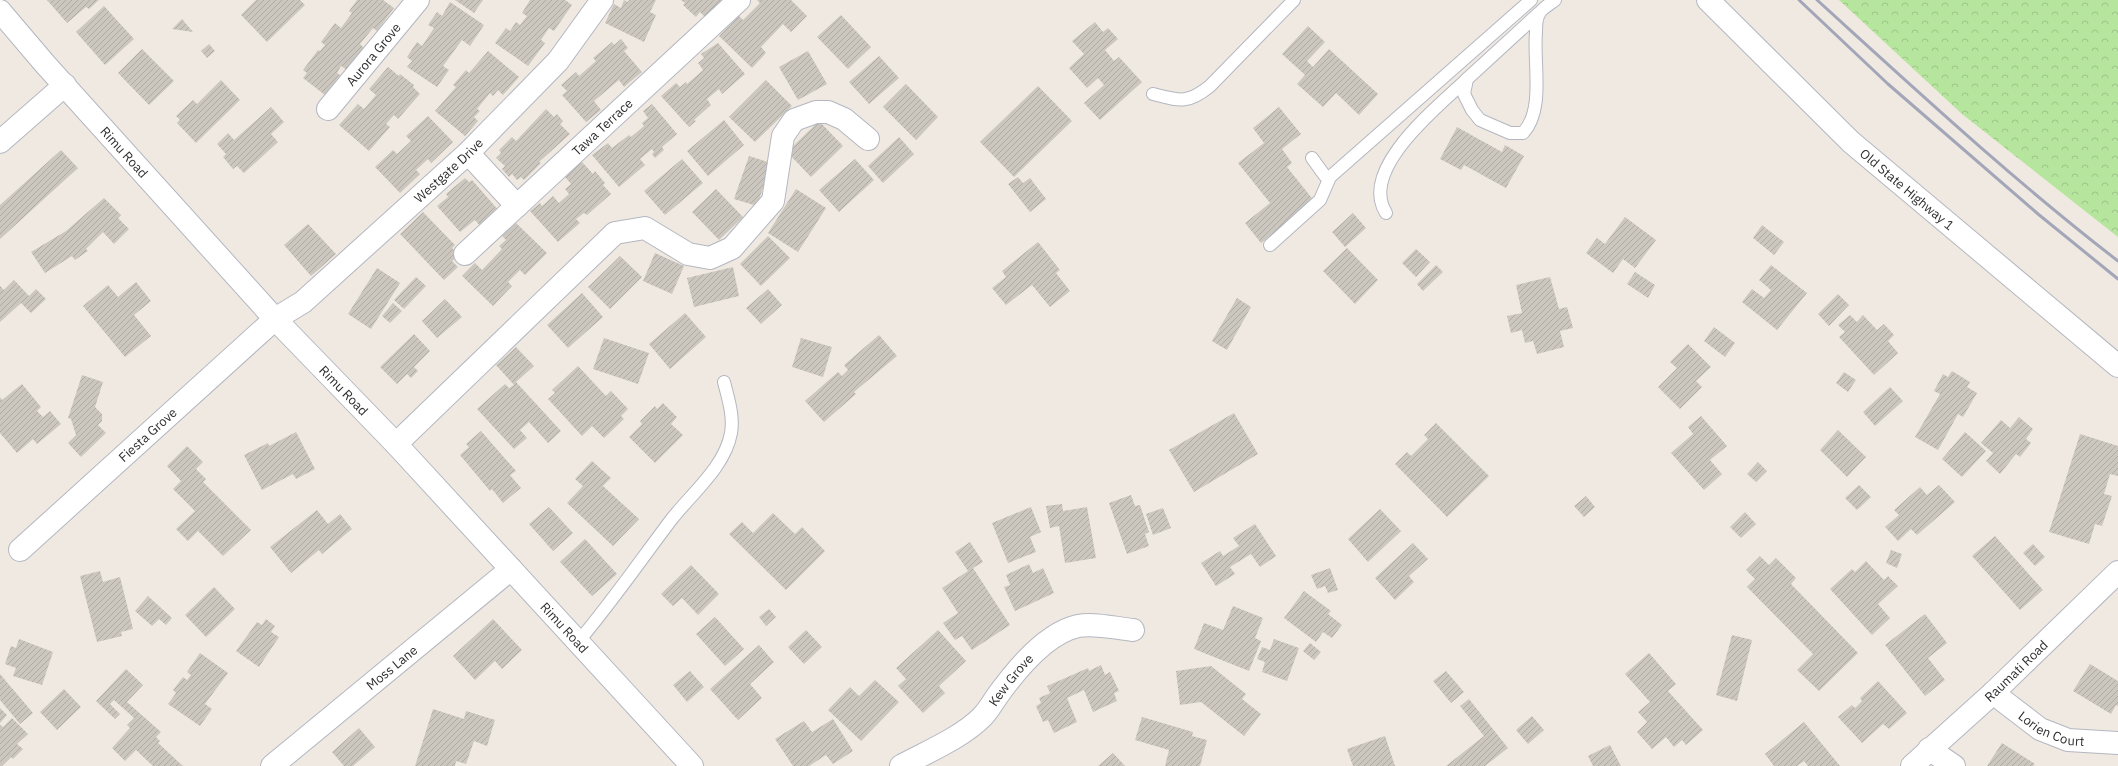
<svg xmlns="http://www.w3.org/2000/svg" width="2118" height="766" viewBox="0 0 2118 766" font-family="'IBM Plex Sans',sans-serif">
<defs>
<pattern id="forest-crowns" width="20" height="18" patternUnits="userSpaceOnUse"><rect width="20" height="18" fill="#b6e59e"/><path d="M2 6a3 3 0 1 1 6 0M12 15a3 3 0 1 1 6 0" fill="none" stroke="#9dc588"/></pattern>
<pattern id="building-hatch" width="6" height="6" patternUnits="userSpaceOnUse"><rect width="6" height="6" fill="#cbc7bf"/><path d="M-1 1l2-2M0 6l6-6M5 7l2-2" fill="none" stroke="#afaba4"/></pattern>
</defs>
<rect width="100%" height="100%" fill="#efe9e1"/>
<polygon fill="url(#forest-crowns)" points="1839,0 2118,0 2118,237 1962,114"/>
<g fill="url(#building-hatch)">
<polygon points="47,0 99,0 89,9 86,7 67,23"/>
<polygon points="256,0 300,0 305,5 267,42 241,15"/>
<polygon points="357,0 383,0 394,8 377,31 373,28 360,44 364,48 347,70 341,66 337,73 340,75 325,95 303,78 307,73 303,70 318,50 320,51 325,45 321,42 335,23 341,28 352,13 349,11"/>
<polygon points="455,0 483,0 474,13"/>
<polygon points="530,0 565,0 572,5 554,31 549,28 541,40 545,43 528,66 495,43 506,28 510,31 516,22 520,25 527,16 522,13"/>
<polygon points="624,0 628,2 629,0 656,0 650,12 656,15 644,42 605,23 614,4 621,8"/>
<polygon points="681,0 728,0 708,20 700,12 696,17 683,5 685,3"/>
<polygon points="757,0 791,0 807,16 791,32 783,24 761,47 766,53 752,68 719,36 739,16 743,20 760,3"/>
<polygon points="450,2 484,25 470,46 462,40 443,66 449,70 437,87 407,67 412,61 407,57 417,42 422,46 434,28 428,25 437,12 442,16"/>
<polygon points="104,6 134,39 105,65 76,32"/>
<polygon points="841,15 871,47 848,69 817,37"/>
<polygon points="182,19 193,32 172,29"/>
<polygon points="1095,22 1103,32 1108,28 1118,39 1105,50 1114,61 1119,57 1142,82 1100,120 1084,103 1104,85 1098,78 1087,88 1069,68 1084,54 1072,41"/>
<polygon points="1308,26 1325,42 1307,61 1313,67 1329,49 1378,94 1359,115 1336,93 1323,107 1297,84 1305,75 1282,54"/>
<polygon points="621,39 628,48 624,51 642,72 624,87 619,80 594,101 601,110 586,122 562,95 567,91 561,85 576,72 579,76 596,61 593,58 612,42 614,45"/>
<polygon points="718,43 745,74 722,94 719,89 707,99 711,105 694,120 696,121 689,127 661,96 676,83 680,87 686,82 687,84 703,70 698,63 704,58 701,54"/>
<polygon points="209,44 215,51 207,58 201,51"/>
<polygon points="142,49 174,81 149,105 118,73"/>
<polygon points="488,51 519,77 503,95 498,90 493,96 490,93 477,109 480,111 474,117 478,121 465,136 435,111 456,87 453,85 466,70 469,73"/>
<polygon points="808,51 827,84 798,100 779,67"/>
<polygon points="879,56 899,78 869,104 849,82"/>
<polygon points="388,67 399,76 400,74 414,85 413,87 420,94 398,119 394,115 386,124 390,127 369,151 339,125 358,104 364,109 376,95 369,89"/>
<polygon points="221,80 240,100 196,143 177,123 180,120 176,116 193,100 197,104"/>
<polygon points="766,80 792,106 755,142 729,117"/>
<polygon points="906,84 938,117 916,140 883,107"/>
<polygon points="1038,86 1072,121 1014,177 980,142"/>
<polygon points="652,104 677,134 662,147 664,150 655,158 652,154 654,152 652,149 640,159 645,165 619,187 592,155 608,143 612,148 629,135 631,137 644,126 642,123 648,118 643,111"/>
<polygon points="271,107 284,122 271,134 278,142 244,173 237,166 233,169 223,157 226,154 217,144 228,133 234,140"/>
<polygon points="1279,107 1301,134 1282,149 1292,163 1287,167 1315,202 1261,243 1245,223 1270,203 1238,163 1264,143 1253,128"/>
<polygon points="546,109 554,117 557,114 563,121 560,124 570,134 539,162 541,163 524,180 521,177 517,180 512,174 509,177 502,169 505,166 496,158 501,153 499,150 512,137 516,141"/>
<polygon points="428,116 453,142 431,163 428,159 416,170 420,174 400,193 375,167 393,150 397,154 411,141 406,136"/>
<polygon points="724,120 744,145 708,176 687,151"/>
<polygon points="819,121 843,146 811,177 787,152"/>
<polygon points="1457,127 1502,152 1505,145 1524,156 1506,188 1464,165 1461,170 1440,159"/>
<polygon points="899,137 914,154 883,183 868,166"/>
<polygon points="61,150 78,168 0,239 0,205"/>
<polygon points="749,156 771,163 757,206 734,199"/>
<polygon points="682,159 703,183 665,215 644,191"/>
<polygon points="855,159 874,180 839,212 819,190"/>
<polygon points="582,162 593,174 595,171 605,183 603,185 611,194 587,215 584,213 576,219 580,223 558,242 530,211 540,203 542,206 553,196 559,203 569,194 565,189 571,184 565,177"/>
<polygon points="1018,177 1023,183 1030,178 1046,199 1030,212 1008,184"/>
<polygon points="465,178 469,182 472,180 500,212 482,228 475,220 460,232 437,206 448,197 446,194"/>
<polygon points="716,189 743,217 719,240 692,212"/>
<polygon points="796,189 826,208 798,252 768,233"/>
<polygon points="104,198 121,215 118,218 129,229 114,244 103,232 86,249 88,251 75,260 72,256 45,273 31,252 66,231"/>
<polygon points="423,212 455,245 452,248 459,255 452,261 458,267 444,280 400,234"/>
<polygon points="1353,213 1366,228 1345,247 1332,232"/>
<polygon points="1625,217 1656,240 1635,268 1623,259 1613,273 1586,253 1597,238 1605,244"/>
<polygon points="515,222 547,253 525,275 520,270 508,282 512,286 493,306 462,276 475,263 482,270 502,249 499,246 506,240 502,236"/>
<polygon points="308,224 336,254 311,276 284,245"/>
<polygon points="1762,225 1784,242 1774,255 1753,238"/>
<polygon points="768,236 790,258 761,286 740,264"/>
<polygon points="1038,242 1060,270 1056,273 1070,291 1050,307 1032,285 1006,305 992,288 1006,277 1002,271"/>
<polygon points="1347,248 1378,280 1355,304 1323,271"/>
<polygon points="1416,249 1430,262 1416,277 1402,263"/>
<polygon points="655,253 684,266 672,294 643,281"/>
<polygon points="620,256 642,277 610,309 588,287"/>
<polygon points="1436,265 1443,272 1423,291 1417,284"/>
<polygon points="1771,265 1807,293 1777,330 1742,302 1752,289 1764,298 1771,290 1759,280"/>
<polygon points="733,267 739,296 694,307 687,278"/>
<polygon points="377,268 400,283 371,329 348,314"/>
<polygon points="1635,272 1655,285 1648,298 1627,284"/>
<polygon points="416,277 426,286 404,309 394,300"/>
<polygon points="1550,277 1559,309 1567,307 1573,328 1560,331 1564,347 1537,354 1533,341 1525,343 1522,330 1511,333 1507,316 1522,313 1516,285"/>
<polygon points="14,280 29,296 36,289 46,299 31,313 21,303 0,322 0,286 4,290"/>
<polygon points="136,282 151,301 134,315 151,336 125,357 83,306 108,285 118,297"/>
<polygon points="768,289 782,305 761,324 746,308"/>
<polygon points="582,293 603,317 568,348 547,325"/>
<polygon points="1838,294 1849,305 1829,326 1818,314"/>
<polygon points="1237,298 1251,307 1227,350 1212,341"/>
<polygon points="445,299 462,317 437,338 422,321"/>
<polygon points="393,303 402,311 390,323 382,316"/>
<polygon points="685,313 706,337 670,369 649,344"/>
<polygon points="1850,315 1857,322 1863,315 1877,330 1884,324 1894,335 1888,341 1898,353 1874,375 1839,337 1845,332 1838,325"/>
<polygon points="1714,327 1735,343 1725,357 1704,341"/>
<polygon points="414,334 430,351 414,367 418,371 411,378 407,374 397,384 380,367"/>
<polygon points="879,335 897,356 854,392 856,394 824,422 805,401 838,372 842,376 848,370 844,365"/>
<polygon points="604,338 649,353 638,384 593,369"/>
<polygon points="801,338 832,347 823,377 792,367"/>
<polygon points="1688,344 1711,367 1696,381 1702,387 1680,409 1658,387 1677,368 1670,362"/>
<polygon points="516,347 534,366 516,382 561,431 548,443 529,422 520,430 527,438 514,449 477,409 505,384 509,388 514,385 496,365"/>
<polygon points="578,366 606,396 611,391 628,409 621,416 624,419 604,438 592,426 582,436 548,399 555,393 552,390"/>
<polygon points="1952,371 1970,382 1967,387 1977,393 1963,417 1958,414 1938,450 1915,437 1940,394 1934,391 1943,374 1948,377"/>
<polygon points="1844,372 1856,380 1848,392 1836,383"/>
<polygon points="82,375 103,382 95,407 102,414 102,421 98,425 106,433 81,457 68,443 76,435 71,419 68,418"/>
<polygon points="22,384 41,407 37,411 43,417 50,411 61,424 37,444 33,439 17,453 0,433 0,397 2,400"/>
<polygon points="1890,387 1903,401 1875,426 1863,412"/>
<polygon points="663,403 677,417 671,424 683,435 655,463 629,437 642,424 640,421 655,406 657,409"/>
<polygon points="1234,413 1258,454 1194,492 1169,450"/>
<polygon points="1701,416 1727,446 1710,460 1722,474 1704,490 1671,453 1693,434 1688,427"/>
<polygon points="2019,417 2033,429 2026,439 2031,443 2020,457 2016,454 2000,474 1986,461 1993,453 1981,443 2001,420 2010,428"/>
<polygon points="1436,423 1489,476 1447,517 1395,464 1407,452 1411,456 1428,439 1424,435"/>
<polygon points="1838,430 1866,457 1847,477 1820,450"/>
<polygon points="481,431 516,471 510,475 521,488 503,503 492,489 490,491 460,455 469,447 466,444"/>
<polygon points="296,432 315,469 296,479 293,474 262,490 244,455 268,443 269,446"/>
<polygon points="1965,432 1986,451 1962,477 1942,459"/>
<polygon points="2080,434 2118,446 2118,476 2110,474 2104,494 2112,496 2102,526 2095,524 2089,544 2049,532"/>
<polygon points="187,446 203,462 196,469 206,479 203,482 251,530 223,556 198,531 188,541 176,529 195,511 173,489 181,481 167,466"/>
<polygon points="592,461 611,478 603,486 639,519 613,546 567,503 583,486 575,479"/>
<polygon points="1758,462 1767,471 1756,482 1747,474"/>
<polygon points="1859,485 1871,497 1857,510 1845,498"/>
<polygon points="1939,485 1955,502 1917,535 1911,529 1898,541 1885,527 1899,515 1894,510 1920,487 1927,495"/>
<polygon points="1131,495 1135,506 1140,505 1149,532 1145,534 1149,546 1127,554 1109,503"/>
<polygon points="1586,496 1595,507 1584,517 1574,506"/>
<polygon points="1062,504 1063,511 1087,507 1096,558 1065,563 1059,526 1050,528 1046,506"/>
<polygon points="549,507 573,533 553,551 529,524"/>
<polygon points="1031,507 1041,532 1030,537 1036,552 1008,563 992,523"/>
<polygon points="1163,508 1171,528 1153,535 1146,514"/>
<polygon points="1380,509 1401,531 1368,562 1348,539"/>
<polygon points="317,510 328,524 340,514 352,529 322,554 319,550 291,573 270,547"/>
<polygon points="1745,512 1756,524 1741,538 1730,527"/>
<polygon points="773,513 795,534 802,527 825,551 786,590 729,534 742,522 753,533"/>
<polygon points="1255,524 1276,556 1260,567 1251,554 1230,567 1235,574 1216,586 1201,563 1220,551 1223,556 1239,546 1233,538"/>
<polygon points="1995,536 2043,590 2020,610 1972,556"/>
<polygon points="585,539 617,574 592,596 560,562"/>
<polygon points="970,542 983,562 973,568 1010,625 972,650 962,636 955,640 943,623 958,613 942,588 968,571 955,552"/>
<polygon points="1413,543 1428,559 1409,576 1414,582 1395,600 1375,578"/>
<polygon points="2033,544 2045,557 2035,566 2023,553"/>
<polygon points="1891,550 1902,554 1897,568 1886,563"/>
<polygon points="1760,556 1769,565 1776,558 1796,578 1791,584 1858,653 1819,691 1797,670 1813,654 1747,587 1755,579 1746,570"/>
<polygon points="1866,561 1884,580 1888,576 1898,586 1878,604 1890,618 1872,635 1830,589 1852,569 1855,572"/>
<polygon points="1029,564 1033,573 1043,568 1054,593 1015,611 1004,587 1010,585 1006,575"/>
<polygon points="691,565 719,594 698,615 682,598 673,606 661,594"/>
<polygon points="1330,568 1338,590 1328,593 1325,586 1317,589 1311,575"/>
<polygon points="100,571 103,582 120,577 133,629 121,632 122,636 97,642 80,576"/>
<polygon points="214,587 235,609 206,637 185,615"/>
<polygon points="1304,591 1331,611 1328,614 1342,625 1332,638 1323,632 1316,642 1284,618"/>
<polygon points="148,596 172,618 166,625 159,619 152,626 135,611"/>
<polygon points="1233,606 1263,618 1255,638 1261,641 1249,671 1194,649 1204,623 1223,630"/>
<polygon points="769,609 776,617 766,626 759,617"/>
<polygon points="1925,614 1947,643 1928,658 1945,680 1925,696 1885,645"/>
<polygon points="715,617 744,649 725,666 696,634"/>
<polygon points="266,619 275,626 271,632 279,637 259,667 236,651 257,622 262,625"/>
<polygon points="493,619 522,650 502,669 495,661 475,680 453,656"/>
<polygon points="806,630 822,647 804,664 788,647"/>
<polygon points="938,630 966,661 939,686 945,693 923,713 898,686 906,679 896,668"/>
<polygon points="1732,635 1752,640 1737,701 1716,695"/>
<polygon points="19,639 53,652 42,685 13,676 16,668 5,664 11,646 16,648"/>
<polygon points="1274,639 1299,648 1287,681 1262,672 1265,662 1257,659 1262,647 1270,650"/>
<polygon points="1310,643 1321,652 1314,660 1303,651"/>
<polygon points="759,645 774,662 750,684 762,698 738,720 710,689"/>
<polygon points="200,653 228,673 205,704 212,709 200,726 168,704 176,693 173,690 183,677 187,680 191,675 187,672"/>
<polygon points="1649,653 1676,684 1668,691 1703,730 1686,745 1682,740 1674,747 1666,737 1652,749 1637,732 1647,722 1638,712 1650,702 1625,674"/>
<polygon points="2090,664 2118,681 2118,706 2116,705 2111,714 2073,691"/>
<polygon points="1101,665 1105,675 1110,672 1119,691 1114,693 1117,701 1093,712 1084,690 1067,698 1077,722 1054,733 1048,720 1043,722 1036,706 1041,703 1039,698 1050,693 1047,686 1088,668 1089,671"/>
<polygon points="1211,666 1246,694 1242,699 1261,714 1244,736 1201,702 1180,705 1176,671"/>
<polygon points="126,669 143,685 127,702 161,732 156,737 160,741 158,743 183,766 153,766 136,750 125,761 112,748 130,728 127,725 134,718 114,700 110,704 120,714 115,719 96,701"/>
<polygon points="690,671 704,687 687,702 673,685"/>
<polygon points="1446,671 1464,692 1451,703 1433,681"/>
<polygon points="0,674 33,713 20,724 0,700"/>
<polygon points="875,680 899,702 861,741 828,710 850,687 859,696"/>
<polygon points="1878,681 1907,713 1889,729 1883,724 1862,743 1838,717 1852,705 1855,708 1862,701 1860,698"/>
<polygon points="64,689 81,707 57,730 40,712"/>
<polygon points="1469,699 1508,748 1485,766 1446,766 1484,736 1460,706"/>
<polygon points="0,708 7,715 0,723"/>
<polygon points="433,709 464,719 466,711 495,720 487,746 474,741 466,764 456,761 455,766 415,766"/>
<polygon points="1532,716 1544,730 1528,744 1516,730"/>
<polygon points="1142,717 1193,732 1192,736 1207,740 1200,766 1165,766 1169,750 1135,740"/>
<polygon points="12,718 28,734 17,744 23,749 13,759 11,757 2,766 0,766 0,725 3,727"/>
<polygon points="833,719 853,751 833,764 826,755 809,766 793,766 775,739 804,721 812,732"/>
<polygon points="1804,722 1840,766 1808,766 1804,761 1797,766 1774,766 1765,754"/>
<polygon points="359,728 375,747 353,766 344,766 332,752"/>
<polygon points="1385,736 1395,766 1353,766 1347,749"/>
<polygon points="2002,743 2035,764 2033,766 1987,766"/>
<polygon points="1610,745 1621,766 1593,766 1588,756"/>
<polygon points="1113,753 1125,766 1098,766"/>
</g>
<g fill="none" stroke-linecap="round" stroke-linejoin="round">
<defs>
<g id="lane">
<path d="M1539,13l-72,66 -3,15 8,16 8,10 30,13h13c22,-23 10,-71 13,-101 0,-6 0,-13 3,-18 2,-5 11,-10 16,-14"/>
<path d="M1153,94c27,7 35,10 57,-8l84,-86"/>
<polyline points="1312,158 1325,176 1330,177 1531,0"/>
<path d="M1386,213c-28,-44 53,-107 81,-134"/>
<polyline points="1270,245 1320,200 1330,177"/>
<path d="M578,642c33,-39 62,-81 93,-122 20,-26 54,-53 60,-87 3,-17 -3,-35 -7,-51"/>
</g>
<g id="street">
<path id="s1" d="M328,109l90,-109"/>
<polyline points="0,142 65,85"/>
<polyline points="468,153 517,206"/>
<path id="s2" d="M465,254l274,-254"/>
<polyline points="396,444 615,233 645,228 688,254 710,258 732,248 773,201 783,136 794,120 816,112 828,112 844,119 868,139"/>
<path id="s3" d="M20,550l255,-231 28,-17 165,-149 90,-92 44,-61"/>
<path id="s4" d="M1993,693l47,36 28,11 50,3"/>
<polyline points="1929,749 1954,766"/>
<path id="s5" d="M272,766l239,-197"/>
<path id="s6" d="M901,766c26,-14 60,-28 81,-49 6,-6 11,-15 16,-22 18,-25 48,-62 80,-69 17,-3 37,2 55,4"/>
</g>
<g id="secondary">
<path id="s7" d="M1708,0l143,142 267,224"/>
<path id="s8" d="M0,11l45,53 230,255 121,125 296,322"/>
<path id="s9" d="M1912,766l81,-73 125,-121"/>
</g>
</defs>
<use href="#lane" stroke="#b4b7c1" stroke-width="14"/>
<use href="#street" stroke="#b4b7c1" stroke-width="24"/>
<use href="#secondary" stroke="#b4b7c1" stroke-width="24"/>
<use href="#lane" stroke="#fff" stroke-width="12"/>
<use href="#street" stroke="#fff" stroke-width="22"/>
<use href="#secondary" stroke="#fff" stroke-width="22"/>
<g stroke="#a3a6b8" stroke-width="3">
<polyline points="1799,0 1888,84 2038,214 2118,279"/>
<path d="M1817,0c98,89 196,180 301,261"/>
</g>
</g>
<g text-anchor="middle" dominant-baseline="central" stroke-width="3.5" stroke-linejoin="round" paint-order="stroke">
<g font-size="13" fill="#2e2e2e" stroke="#fff">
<text stroke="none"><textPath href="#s1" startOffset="71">Aurora Grove</textPath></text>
<text stroke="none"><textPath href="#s2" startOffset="187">Tawa Terrace</textPath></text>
<text stroke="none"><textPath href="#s8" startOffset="188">Rimu Road</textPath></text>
<text stroke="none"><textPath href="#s3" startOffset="573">Westgate Drive</textPath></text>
<text stroke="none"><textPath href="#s7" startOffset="275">Old State Highway 1</textPath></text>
<text stroke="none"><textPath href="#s8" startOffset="512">Rimu Road</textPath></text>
<text stroke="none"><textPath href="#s3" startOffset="172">Fiesta Grove</textPath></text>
<text stroke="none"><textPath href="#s8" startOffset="836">Rimu Road</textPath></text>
<text stroke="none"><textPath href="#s5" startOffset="155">Moss Lane</textPath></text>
<text stroke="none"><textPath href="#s9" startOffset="141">Raumati Road</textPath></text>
<text stroke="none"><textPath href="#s6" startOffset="142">Kew Grove</textPath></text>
<text stroke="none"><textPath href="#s4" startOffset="70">Lorien Court</textPath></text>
</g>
</g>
</svg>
